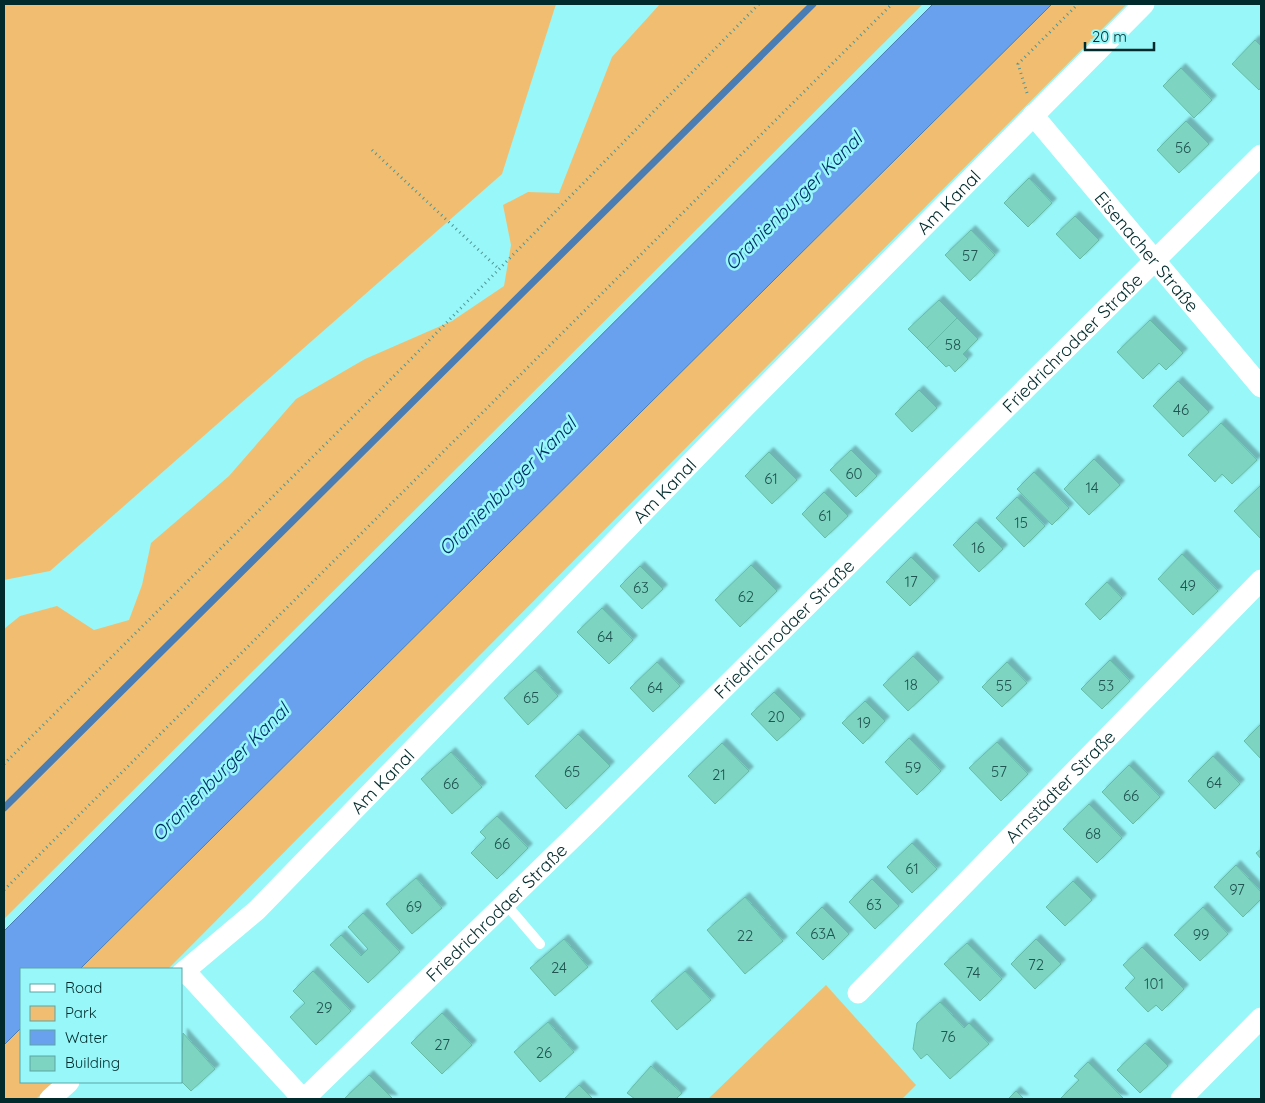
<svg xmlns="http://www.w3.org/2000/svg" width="1265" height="1103" viewBox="0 0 1265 1103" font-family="Quicksand,sans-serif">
<defs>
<filter id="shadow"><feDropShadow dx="4.5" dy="-4.5" stdDeviation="1" flood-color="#0004"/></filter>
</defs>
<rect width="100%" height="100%" fill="#98f7f8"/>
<g fill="#f1be71">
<polygon points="4,4 556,4 502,174 50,571 4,580"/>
<polygon points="660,4 923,4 4,919 4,629 20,616 57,606 94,630 129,620 142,585 151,543 229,476 296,399 365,359 452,321 504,286 511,245 503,205 528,192 559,193 612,57"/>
<polygon points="1052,4 1127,4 168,969 80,969"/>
<polygon points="826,985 916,1085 902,1099 708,1099"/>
<polygon points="21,1028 21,1082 54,1082 36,1099 4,1099 4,1045"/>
</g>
<polygon fill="#6aa1ee" stroke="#4a7db4" points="933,4 1052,4 80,969 21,969 21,1028 4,1045 4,931"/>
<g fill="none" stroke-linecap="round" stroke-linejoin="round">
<polyline stroke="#4a7db4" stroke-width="7" points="4,808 813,4"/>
</g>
<g fill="#7dd4c0" stroke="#65bda9" filter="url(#shadow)">
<polygon points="1255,40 1261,46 1261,87 1259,90 1232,64"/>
<polygon points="1181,68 1212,100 1194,118 1163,86"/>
<polygon points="1186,121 1209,144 1179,173 1157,150"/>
<polygon points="1029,178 1052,203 1028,227 1004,203"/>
<polygon points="1075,216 1099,240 1080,259 1056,234"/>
<polygon points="971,230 995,255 970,281 945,255"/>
<polygon points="939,300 957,318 927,348 908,329"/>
<polygon points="957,318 978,339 963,354 968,359 955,372 949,365 946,367 927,348"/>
<polygon points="1150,320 1183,353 1166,370 1159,363 1143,379 1117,352"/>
<polygon points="1178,381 1209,412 1183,437 1153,406"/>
<polygon points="919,390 937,408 912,432 895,414"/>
<polygon points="1221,423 1257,460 1232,484 1222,474 1215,482 1188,455"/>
<polygon points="851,450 877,476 856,497 830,470"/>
<polygon points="769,452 797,480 772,504 745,476"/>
<polygon points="1094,459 1120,485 1089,515 1064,489"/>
<polygon points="1034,472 1069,508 1052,525 1017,489"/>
<polygon points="1260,486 1261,487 1261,539 1234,511"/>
<polygon points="824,492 848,516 825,538 802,514"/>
<polygon points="1017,497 1045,526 1024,547 996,518"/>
<polygon points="976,522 1003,549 979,572 953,545"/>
<polygon points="1182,554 1218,591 1193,615 1158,579"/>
<polygon points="911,557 935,581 910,606 886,582"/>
<polygon points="751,565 777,591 740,627 715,600"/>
<polygon points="640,566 663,589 642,609 620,586"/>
<polygon points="1107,582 1122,598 1100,620 1085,604"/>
<polygon points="602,608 633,640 609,664 577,632"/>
<polygon points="913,656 939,682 908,711 883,685"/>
<polygon points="1110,660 1130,681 1102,709 1081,689"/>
<polygon points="657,662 680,686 653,712 630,688"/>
<polygon points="1007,662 1027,683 1002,707 982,687"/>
<polygon points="535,670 558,696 528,725 504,698"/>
<polygon points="774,692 801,719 777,741 751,714"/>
<polygon points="865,701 885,721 863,744 842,723"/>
<polygon points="1261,724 1261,759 1244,741"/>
<polygon points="578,734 610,766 566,809 535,776"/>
<polygon points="909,738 941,771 917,795 885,762"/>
<polygon points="997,742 1028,774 1001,801 969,768"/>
<polygon points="722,743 749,771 715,804 688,776"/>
<polygon points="451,752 482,787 452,814 421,779"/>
<polygon points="1213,756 1240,784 1215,809 1188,781"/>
<polygon points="1129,765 1160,797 1133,824 1102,792"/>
<polygon points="1089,804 1122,838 1097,863 1063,829"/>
<polygon points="497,816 528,848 497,879 471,853 486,838 480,832"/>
<polygon points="912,843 937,869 912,893 887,867"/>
<polygon points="1261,849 1261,859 1256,853"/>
<polygon points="1236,865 1261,892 1261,899 1243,917 1214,887"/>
<polygon points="416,878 442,908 412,934 386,904"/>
<polygon points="872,879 899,906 875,929 849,902"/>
<polygon points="1073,881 1092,900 1065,926 1046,907"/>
<polygon points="745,897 783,941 745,974 707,930"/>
<polygon points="822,907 849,934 823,960 796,933"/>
<polygon points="1203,907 1228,934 1200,961 1174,935"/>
<polygon points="363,913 400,952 368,983 330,945 341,935 361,956 368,949 348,927"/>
<polygon points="564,939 588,967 555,996 530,968"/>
<polygon points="1036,939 1061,964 1035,989 1011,964"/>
<polygon points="967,943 1002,979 980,1001 944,964"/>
<polygon points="1142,947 1184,989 1162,1011 1156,1005 1148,1012 1125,988 1135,978 1123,965"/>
<polygon points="313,971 351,1011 316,1045 290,1017 305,1003 293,991"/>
<polygon points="685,971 711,1000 677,1030 651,1001"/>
<polygon points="940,1002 964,1028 969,1023 989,1044 950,1079 927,1054 921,1059 913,1049 917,1023"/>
<polygon points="442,1013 472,1045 442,1074 411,1043"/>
<polygon points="548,1022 574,1052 540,1082 514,1052"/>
<polygon points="183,1033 215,1069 191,1091 181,1081"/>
<polygon points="1145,1043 1168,1066 1140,1093 1117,1070"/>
<polygon points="1088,1062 1124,1099 1060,1099 1079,1080 1074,1076"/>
<polygon points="651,1066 682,1093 676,1099 635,1099 627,1093"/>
<polygon points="369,1075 393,1099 344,1099"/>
<polygon points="579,1085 593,1099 564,1099"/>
<polygon points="1016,1091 1024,1099 1008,1099"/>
</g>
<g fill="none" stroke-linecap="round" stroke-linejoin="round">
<g stroke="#4f9596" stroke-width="3" stroke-dasharray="1 4" stroke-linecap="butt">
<polyline points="1027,93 1018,64 1078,4"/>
<polyline points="372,150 499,269"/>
<polyline points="4,764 405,365 759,4"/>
<polyline points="4,890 892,4"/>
</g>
<polyline stroke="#fff" stroke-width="10" points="505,903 540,944"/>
<g stroke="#fff" stroke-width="21">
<path id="s1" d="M1033,115l228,272"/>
<polyline points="185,971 303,1099"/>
<path id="s2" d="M181,974l76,-64 490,-505 397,-401"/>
<path id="s3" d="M858,993l403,-413"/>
<polyline points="50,1099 69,1082"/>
<path id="s4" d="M304,1099l292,-284 665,-660"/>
<polyline points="1181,1099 1261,1018"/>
</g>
</g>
<g text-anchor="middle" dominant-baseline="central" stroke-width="5" stroke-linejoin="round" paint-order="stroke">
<g font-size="15" fill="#1f5450">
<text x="1183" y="147">56</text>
<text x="970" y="255">57</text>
<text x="953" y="344">58</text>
<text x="1181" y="409">46</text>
<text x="854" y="473">60</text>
<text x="771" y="478">61</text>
<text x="1092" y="487">14</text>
<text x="825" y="515">61</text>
<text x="1021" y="522">15</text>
<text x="978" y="547">16</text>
<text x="911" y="581">17</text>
<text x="1188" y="585">49</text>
<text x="641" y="587">63</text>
<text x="746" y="596">62</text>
<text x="605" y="636">64</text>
<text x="911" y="684">18</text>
<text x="1004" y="685">55</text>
<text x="1106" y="685">53</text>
<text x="655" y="687">64</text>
<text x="531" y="697">65</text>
<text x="776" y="716">20</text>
<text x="864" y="722">19</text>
<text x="913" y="767">59</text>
<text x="572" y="771">65</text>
<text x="999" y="771">57</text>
<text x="719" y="774">21</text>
<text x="1214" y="782">64</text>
<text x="451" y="783">66</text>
<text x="1131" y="795">66</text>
<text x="1093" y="833">68</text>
<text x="502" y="843">66</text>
<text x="912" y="868">61</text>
<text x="1237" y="889">97</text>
<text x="874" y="904">63</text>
<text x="414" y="906">69</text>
<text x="823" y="933">63A</text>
<text x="1201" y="934">99</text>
<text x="745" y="935">22</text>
<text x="1036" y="964">72</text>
<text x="559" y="967">24</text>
<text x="973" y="972">74</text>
<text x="1154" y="983">101</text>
<text x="324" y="1007">29</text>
<text x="948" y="1036">76</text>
<text x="442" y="1044">27</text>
<text x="544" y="1052">26</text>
</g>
<g font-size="18" fill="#002a2b" stroke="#98f7f8">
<text stroke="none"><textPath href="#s2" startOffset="1089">Am Kanal</textPath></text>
<text stroke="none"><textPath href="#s1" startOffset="178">Eisenacher Straße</textPath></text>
<text stroke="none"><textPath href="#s4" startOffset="1078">Friedrichrodaer Straße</textPath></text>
<text stroke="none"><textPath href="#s2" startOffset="684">Am Kanal</textPath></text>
<text stroke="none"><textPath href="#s4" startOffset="672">Friedrichrodaer Straße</textPath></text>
<text stroke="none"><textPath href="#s2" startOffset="279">Am Kanal</textPath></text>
<text stroke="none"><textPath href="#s3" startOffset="289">Arnstädter Straße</textPath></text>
<text stroke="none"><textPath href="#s4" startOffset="268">Friedrichrodaer Straße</textPath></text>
</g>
<g font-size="19" font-style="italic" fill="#002e69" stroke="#98f7f8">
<text transform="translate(793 201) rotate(-45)">Oranienburger Kanal</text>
<text transform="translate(507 486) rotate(-45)">Oranienburger Kanal</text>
<text transform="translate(220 772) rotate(-45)">Oranienburger Kanal</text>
</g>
</g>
<rect width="1265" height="1103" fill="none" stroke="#002a2b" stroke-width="10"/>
<rect x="20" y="968" width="162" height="115" fill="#98f7f8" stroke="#5ba5a6"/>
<rect x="30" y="984" width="25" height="8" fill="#ffffff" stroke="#5ba5a6"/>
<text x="65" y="993" font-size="15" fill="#002a2b">Road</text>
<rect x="30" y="1006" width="25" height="15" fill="#f1be71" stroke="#5ba5a6"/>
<text x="65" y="1018" font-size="15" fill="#002a2b">Park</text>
<rect x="30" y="1030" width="25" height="15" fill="#6aa1ee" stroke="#5ba5a6"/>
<text x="65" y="1043" font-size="15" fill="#002a2b">Water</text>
<rect x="30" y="1056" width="25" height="15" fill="#7dd4c0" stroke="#5ba5a6"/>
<text x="65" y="1068" font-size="15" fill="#002a2b">Building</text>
<path d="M1085 42v8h69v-8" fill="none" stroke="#002a2b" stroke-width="2.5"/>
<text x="1092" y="42" font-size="15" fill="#002a2b" stroke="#98f7f8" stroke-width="4" paint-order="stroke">20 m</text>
</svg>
